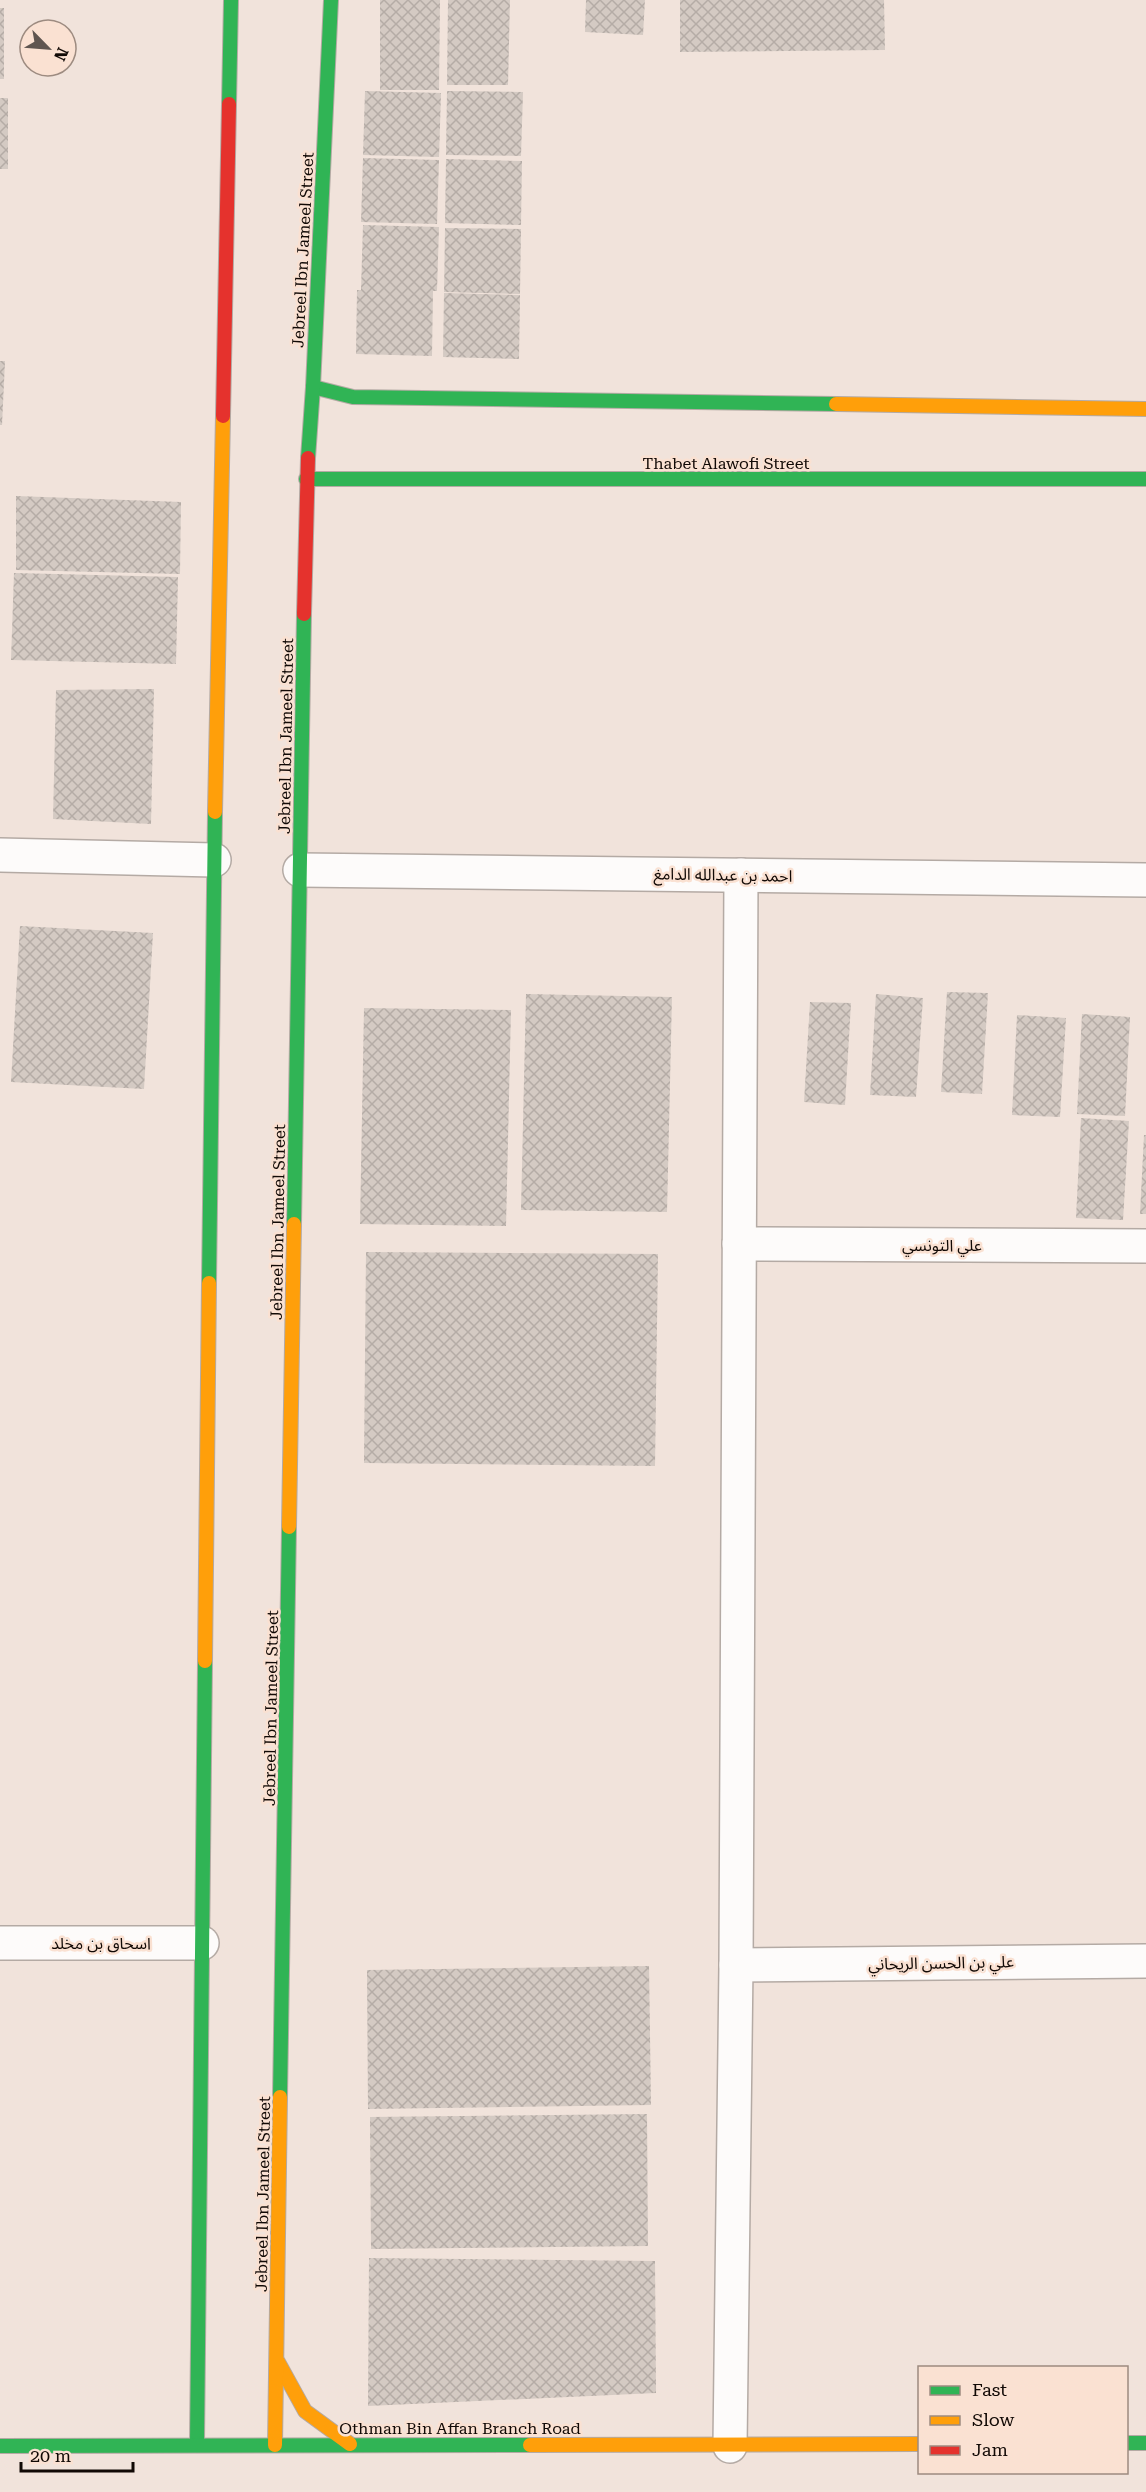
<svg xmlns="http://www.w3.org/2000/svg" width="1146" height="2492" viewBox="0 0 1146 2492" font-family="'Roboto Serif','Noto Sans Arabic',serif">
<defs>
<pattern id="building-cross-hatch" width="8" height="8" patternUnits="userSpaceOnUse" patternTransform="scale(1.5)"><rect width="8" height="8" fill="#d4cac3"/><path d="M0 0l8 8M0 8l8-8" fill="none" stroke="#b5aca6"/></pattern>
</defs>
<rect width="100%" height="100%" fill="#f1e3db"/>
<g fill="url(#building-cross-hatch)">
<polygon points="380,0 440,0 439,90 380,90"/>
<polygon points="448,0 510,0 508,85 447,85"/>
<polygon points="586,0 645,0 643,35 585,32"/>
<polygon points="680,0 884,0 885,50 680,52"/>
<rect x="0" y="8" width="4" height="71"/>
<polygon points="365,91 441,93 439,157 363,155"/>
<polygon points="447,91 523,92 521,156 446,155"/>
<rect x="0" y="98" width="8" height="71"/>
<polygon points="363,158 439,160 437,224 361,222"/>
<polygon points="446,159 522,161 521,225 445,223"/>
<polygon points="363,225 439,227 437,291 433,291 432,356 356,354 357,290 361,290"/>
<polygon points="445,228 521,229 520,294 444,292"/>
<polygon points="444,293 520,295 519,359 443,357"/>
<polygon points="0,361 5,361 2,425 0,425"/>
<polygon points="16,496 181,502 180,574 16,570"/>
<polygon points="14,573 178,577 176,664 11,660"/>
<polygon points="154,689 151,824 53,819 56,690"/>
<polygon points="20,926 153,933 144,1089 11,1082"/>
<polygon points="947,992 988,993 982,1094 941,1092"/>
<polygon points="526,994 672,997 667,1212 521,1210"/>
<polygon points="876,994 923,998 916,1097 870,1095"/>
<polygon points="810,1002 851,1003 845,1105 804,1102"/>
<polygon points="364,1008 511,1010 506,1226 360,1224"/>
<polygon points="1082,1014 1130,1017 1125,1116 1077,1114"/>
<polygon points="1017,1015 1066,1018 1060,1117 1012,1115"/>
<polygon points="1081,1118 1129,1121 1123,1220 1076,1218"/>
<polygon points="1144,1135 1146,1135 1146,1214 1140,1214"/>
<polygon points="366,1252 658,1254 655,1466 364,1463"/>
<polygon points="649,1966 651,2105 368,2109 367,1970"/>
<polygon points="647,2114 648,2246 371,2249 370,2117"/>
<polygon points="369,2258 655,2261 656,2393 368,2406"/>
</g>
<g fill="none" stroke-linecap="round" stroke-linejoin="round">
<defs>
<g id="street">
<polyline points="0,855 214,860"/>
<polyline points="300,870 1146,880"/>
<polyline points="739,1244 1146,1246"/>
<polyline points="0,1943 202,1943"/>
<polyline points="736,1965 1146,1961"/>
<polyline points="730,2446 736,1965 741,875"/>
</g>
<g id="fast">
<polyline points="229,104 231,0"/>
<polyline points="313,387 353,397 836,404"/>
<polyline points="308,458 313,387 331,0"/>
<polyline points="306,479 1146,479"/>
<polyline points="294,1224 304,614"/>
<polyline points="209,1283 215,812"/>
<polyline points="280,2097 289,1527"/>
<polyline points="1126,2443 1146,2443"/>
<polyline points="197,2444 205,1661"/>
<polyline points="0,2446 530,2445"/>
</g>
<g id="slow">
<polyline points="836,404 1146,409"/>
<polyline points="215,812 223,416"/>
<polyline points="289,1527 294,1224"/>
<polyline points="205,1661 209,1283"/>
<polyline points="278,2362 305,2411 350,2444"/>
<polyline points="275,2445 280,2097"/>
<polyline points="530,2445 920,2444"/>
</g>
<g id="jam">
<polyline points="223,416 229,104"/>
<polyline points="304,614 308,458"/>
</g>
</defs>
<use href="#street" stroke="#b4aaa4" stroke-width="36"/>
<use href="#fast" stroke="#b4aaa4" stroke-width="16"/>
<use href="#slow" stroke="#b4aaa4" stroke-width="16"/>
<use href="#jam" stroke="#b4aaa4" stroke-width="16"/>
<use href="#street" stroke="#fdfbfa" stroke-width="33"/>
<use href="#fast" stroke="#30b455" stroke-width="14"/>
<use href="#slow" stroke="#ff9f0a" stroke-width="14"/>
<use href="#jam" stroke="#e5322d" stroke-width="14"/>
</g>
<g text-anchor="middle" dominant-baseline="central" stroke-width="5" stroke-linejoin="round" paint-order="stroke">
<g font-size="16" fill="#110905" stroke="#fae1d2">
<text transform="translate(303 250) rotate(-87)">Jebreel Ibn Jameel Street</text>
<text x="726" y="463">Thabet Alawofi Street</text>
<text transform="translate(286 736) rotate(-89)">Jebreel Ibn Jameel Street</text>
<text transform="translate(723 875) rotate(1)">احمد بن عبدالله الدامغ</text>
<text transform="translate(278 1222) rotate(-89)">Jebreel Ibn Jameel Street</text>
<text x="942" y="1245">علي التونسي</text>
<text transform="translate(271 1708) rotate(-89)">Jebreel Ibn Jameel Street</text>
<text x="101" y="1943">اسحاق بن مخلد</text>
<text transform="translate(941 1963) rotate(-1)">علي بن الحسن الريحاني</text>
<text transform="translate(263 2194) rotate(-89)">Jebreel Ibn Jameel Street</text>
<text x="460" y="2428">Othman Bin Affan Branch Road</text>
</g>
</g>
<rect x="918" y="2366" width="210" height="108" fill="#fae1d2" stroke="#9d8b80" stroke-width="1.5"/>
<rect x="930" y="2386" width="30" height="9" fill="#30b455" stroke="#9d8b80" stroke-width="1.5"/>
<text x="972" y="2396" font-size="18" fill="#110905">Fast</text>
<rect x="930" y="2416" width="30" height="9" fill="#ff9f0a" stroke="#9d8b80" stroke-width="1.5"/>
<text x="972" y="2426" font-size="18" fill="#110905">Slow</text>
<rect x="930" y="2446" width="30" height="9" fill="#e5322d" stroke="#9d8b80" stroke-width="1.5"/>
<text x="972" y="2456" font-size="18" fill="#110905">Jam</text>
<g transform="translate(48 48) rotate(115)"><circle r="28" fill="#fae1d2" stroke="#9d8b80" stroke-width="1.5"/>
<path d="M0-4.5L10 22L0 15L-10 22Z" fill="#5f5550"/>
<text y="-9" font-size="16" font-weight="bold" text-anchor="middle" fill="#110905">N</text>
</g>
<path d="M21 2462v9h112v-9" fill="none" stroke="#110905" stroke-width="3"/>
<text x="30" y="2462" font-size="18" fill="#110905" stroke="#fae1d2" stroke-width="4.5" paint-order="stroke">20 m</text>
</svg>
